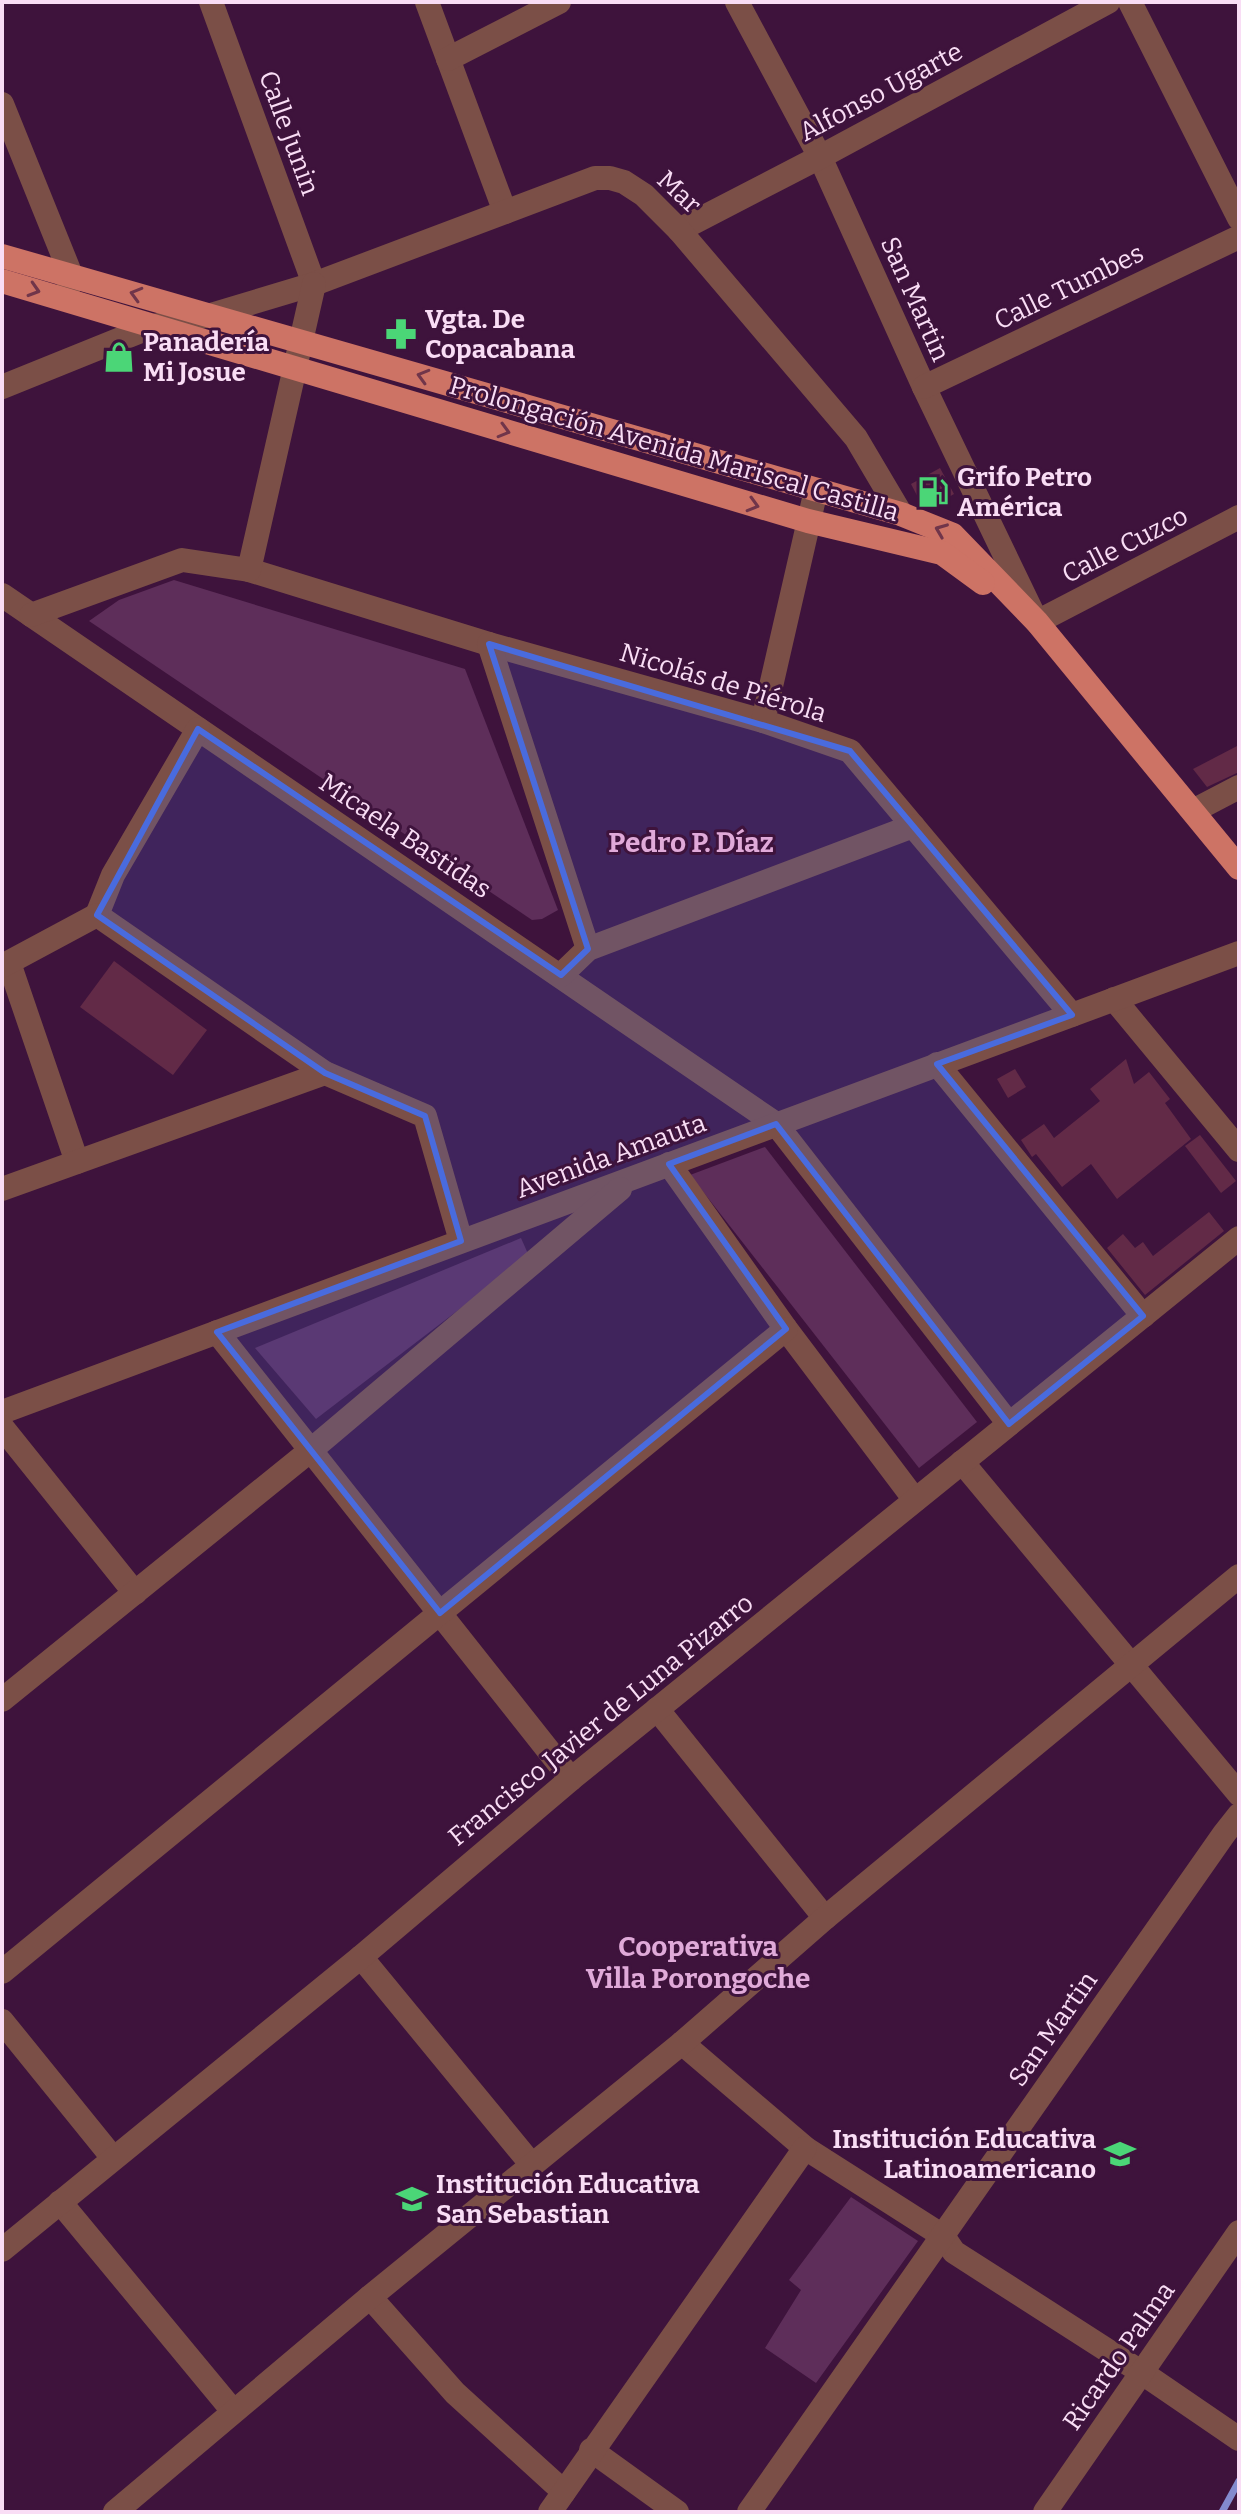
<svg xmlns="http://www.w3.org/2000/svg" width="1241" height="2514" viewBox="0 0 1241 2514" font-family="Bitter,serif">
<rect width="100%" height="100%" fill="#3e133c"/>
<g fill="#5e2e5a">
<polygon points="174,580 465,669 558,910 542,919 532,920 89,621 119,600"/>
<polygon points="765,1147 977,1422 919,1468 690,1175"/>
<polygon points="521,1238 529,1256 316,1419 255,1348"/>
<polygon points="851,2197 918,2241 816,2383 765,2348 801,2290 789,2280"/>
</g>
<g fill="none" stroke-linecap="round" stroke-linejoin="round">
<polyline stroke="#838ace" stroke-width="7" points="1222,2512 1239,2481"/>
</g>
<g fill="#622a47">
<polygon points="940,468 954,494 928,509 923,507 911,484"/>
<polygon points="1239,745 1239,772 1207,787 1193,769"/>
<polygon points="114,961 207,1030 173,1075 80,1007"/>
<polygon points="1126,1059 1134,1084 1149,1072 1170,1099 1165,1103 1191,1139 1117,1199 1091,1164 1062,1187 1036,1154 1032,1157 1021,1140 1044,1124 1054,1138 1100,1101 1090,1089"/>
<polygon points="1015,1069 1026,1087 1008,1098 997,1079"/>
<polygon points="1200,1135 1236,1181 1221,1193 1185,1146"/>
<polygon points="1209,1212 1224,1231 1145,1295 1107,1248 1123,1234 1135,1248 1143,1242 1153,1256"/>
</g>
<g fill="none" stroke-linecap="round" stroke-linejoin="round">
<g stroke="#7b4f47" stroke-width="24">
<polyline points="211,2 314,284"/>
<polyline points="427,2 505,212"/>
<polyline points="737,2 820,157 924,387 1037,622 1239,517"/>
<polyline points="1130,2 1239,218"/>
<polyline points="448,59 559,2"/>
<polyline points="2,104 71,275 67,294"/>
<polyline points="679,230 820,157 1108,2"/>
<polyline points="2,387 153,326 211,315 314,284 595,178 610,178 624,182 644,195 679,230 856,438 901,514"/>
<polyline points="924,387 1239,237"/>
<polyline points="249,570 489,644 763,721 850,751 1072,1015"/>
<polyline points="2,595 776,1124 1009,1424"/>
<polyline points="31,615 182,560 249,570 314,284"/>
<polyline points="489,644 588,949"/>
<polyline points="763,721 816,490"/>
<polyline points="198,729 113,875 97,915 325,1073 425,1116 461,1241"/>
<polyline points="1193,811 1239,787"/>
<polyline points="9,963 77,1162"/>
<polyline points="2,966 97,915"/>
<polyline points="561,975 588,949 913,826"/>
<polyline points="1114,999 1239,1150"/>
<polyline points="937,1064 1143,1316"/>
<polyline points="669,1164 786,1329 915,1500"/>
<polyline points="2,1189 325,1073"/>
<polyline points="217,1332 571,1779"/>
<polyline points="2,1412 1239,953"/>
<polyline points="2,1427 135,1593"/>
<polyline points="962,1462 1239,1794"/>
<polyline points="2,1700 311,1450 620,1189"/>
<polyline points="657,1709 825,1918"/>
<polyline points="361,1957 532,2165"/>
<polyline points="2,1972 786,1329"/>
<polyline points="2,2021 113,2158"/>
<polyline points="682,2043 805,2148 943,2236 954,2252 1141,2372 1239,2439"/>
<polyline points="60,2202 233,2411"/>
<polyline points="2,2250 361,1957 571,1779 1239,1238"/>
<polyline points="370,2297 455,2393 564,2492"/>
<polyline points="591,2450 677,2512"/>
<polyline points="115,2512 370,2297 682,2043 825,1918 1239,1576"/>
<polyline points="550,2512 805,2148"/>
<polyline points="749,2512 1224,1834 1239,1815"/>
<polyline points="1045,2512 1239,2232"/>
</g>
<g stroke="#cd7365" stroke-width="24">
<polyline points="2,256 901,514 953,535 1037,622 1239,868"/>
<polyline points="2,281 808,521 942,553 983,583"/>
</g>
</g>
<defs><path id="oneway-chevron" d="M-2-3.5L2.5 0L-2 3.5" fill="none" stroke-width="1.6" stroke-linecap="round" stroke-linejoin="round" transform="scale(2)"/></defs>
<g stroke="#70354a">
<use href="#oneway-chevron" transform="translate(34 290) rotate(17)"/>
<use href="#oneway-chevron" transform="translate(136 294) rotate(-164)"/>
<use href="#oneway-chevron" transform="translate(423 376) rotate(-164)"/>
<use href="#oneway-chevron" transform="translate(504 431) rotate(16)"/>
<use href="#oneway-chevron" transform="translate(753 505) rotate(16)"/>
<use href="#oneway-chevron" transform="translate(941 530) rotate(-158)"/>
</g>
<path fill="#496bde" fill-opacity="0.2" stroke="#496bde" stroke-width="6" stroke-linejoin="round" d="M489,644l361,107 222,264 -135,49 206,252 -134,108 -233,-300 -107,40 117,165 -346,284 -223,-281 244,-91 -36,-125 -100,-43 -228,-158 101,-186 363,246 27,-26z"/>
<defs>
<symbol id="pharmacy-bare" viewBox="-9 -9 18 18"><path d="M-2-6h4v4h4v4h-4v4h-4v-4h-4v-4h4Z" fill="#4bd677" stroke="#3e133c" stroke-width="2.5" paint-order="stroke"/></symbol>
<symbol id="shop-bare" viewBox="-9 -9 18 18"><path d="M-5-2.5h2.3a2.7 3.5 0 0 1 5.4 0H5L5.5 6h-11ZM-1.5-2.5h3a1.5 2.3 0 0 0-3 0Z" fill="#4bd677" stroke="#3e133c" stroke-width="2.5" paint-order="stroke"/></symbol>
<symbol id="fuel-bare" viewBox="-9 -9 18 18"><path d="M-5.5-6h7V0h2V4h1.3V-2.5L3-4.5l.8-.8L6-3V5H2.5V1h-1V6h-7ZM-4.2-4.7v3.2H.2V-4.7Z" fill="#4bd677" stroke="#3e133c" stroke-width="2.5" paint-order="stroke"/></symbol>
<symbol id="school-bare" viewBox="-9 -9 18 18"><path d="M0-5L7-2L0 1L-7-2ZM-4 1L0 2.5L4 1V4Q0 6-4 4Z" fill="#4bd677" stroke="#3e133c" stroke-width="2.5" paint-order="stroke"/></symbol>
</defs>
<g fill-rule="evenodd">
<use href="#pharmacy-bare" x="379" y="312" width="44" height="44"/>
<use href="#shop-bare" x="97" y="335" width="44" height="44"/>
<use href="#fuel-bare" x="911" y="470" width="44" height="44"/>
<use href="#school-bare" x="1098" y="2132" width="44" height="44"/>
<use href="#school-bare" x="390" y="2177" width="44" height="44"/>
</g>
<g text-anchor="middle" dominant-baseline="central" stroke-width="6" stroke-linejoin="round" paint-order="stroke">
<g font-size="26" fill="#f9ddf5" stroke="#3e133c">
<text transform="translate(881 92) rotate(-28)">Alfonso Ugarte</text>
<text transform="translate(289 133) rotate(70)">Calle Junin</text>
<text transform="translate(679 192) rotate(43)">Mar</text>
<text transform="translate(1069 287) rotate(-26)">Calle Tumbes</text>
<text transform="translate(915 299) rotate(66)">San Martin</text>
<text transform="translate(674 449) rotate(16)">Prolongación Avenida Mariscal Castilla</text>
<text transform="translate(1125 545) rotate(-27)">Calle Cuzco</text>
<text transform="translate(723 683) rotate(17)">Nicolás de Piérola</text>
<text transform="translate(405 836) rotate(34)">Micaela Bastidas</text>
<text transform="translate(611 1156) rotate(-20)">Avenida Amauta</text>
<text transform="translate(601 1720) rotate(-39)">Francisco Javier de Luna Pizarro</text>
<text transform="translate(1053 2029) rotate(-55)">San Martin</text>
<text transform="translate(1119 2356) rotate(-55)">Ricardo Palma</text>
</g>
<g font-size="26" font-weight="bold" fill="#f9ddf5" stroke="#3e133c" text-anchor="start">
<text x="425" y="319">Vgta. De<tspan x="425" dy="30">Copacabana</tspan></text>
<text x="143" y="342">Panadería<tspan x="143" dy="30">Mi Josue</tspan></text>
<text x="957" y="477">Grifo Petro<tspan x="957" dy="30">América</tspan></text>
<text x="1096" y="2139" text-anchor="end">Institución Educativa<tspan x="1096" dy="30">Latinoamericano</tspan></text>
<text x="436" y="2184">Institución Educativa<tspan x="436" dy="30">San Sebastian</tspan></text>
</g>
<g font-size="28" font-weight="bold" fill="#e0aad9" stroke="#3e133c">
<text x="691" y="842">Pedro P. Díaz</text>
<text x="698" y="1946">Cooperativa<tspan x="698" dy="32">Villa Porongoche</tspan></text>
</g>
</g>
<rect width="1241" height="2514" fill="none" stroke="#f9ddf5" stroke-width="8"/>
</svg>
